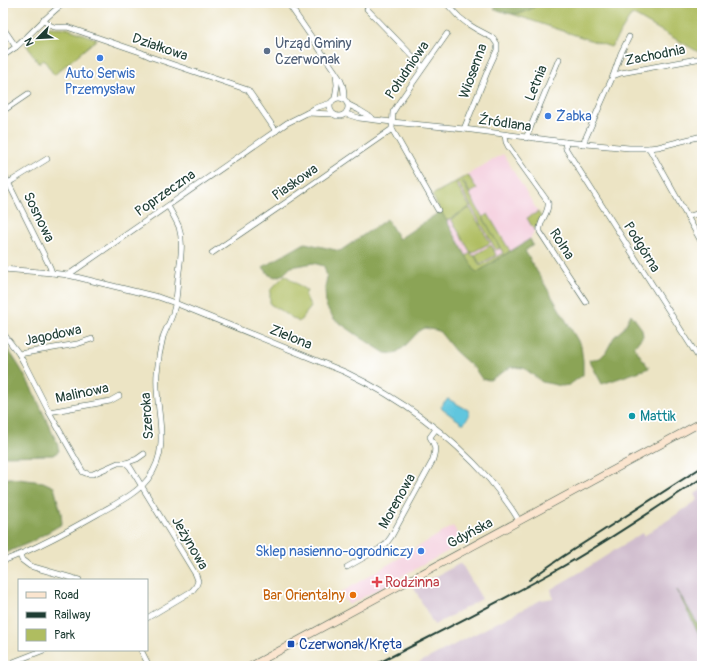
<svg xmlns="http://www.w3.org/2000/svg" width="705" height="669" viewBox="0 0 705 669" font-family="Pangolin,sans-serif">
<rect width="100%" height="100%" fill="#fff"/>
<filter id="ink" filterUnits="userSpaceOnUse"><feTurbulence type="fractalNoise" baseFrequency=".025" numOctaves="2"/><feDisplacementMap in="SourceGraphic" scale="8" xChannelSelector="R" yChannelSelector="G"/><feConvolveMatrix kernelMatrix="1 2 1 2 8 2 1 2 1" color-interpolation-filters="sRGB"/></filter>
<filter id="wash" filterUnits="userSpaceOnUse"><feTurbulence type="fractalNoise" baseFrequency=".012" numOctaves="4" result="noise"/><feDisplacementMap in="SourceGraphic" scale="16" xChannelSelector="R" yChannelSelector="G"/><feGaussianBlur stdDeviation="0.9" result="paint"/><feColorMatrix in="noise" values="0 0 0 0 0 0 0 0 0 0 0 0 0 0 0 0 0 1.4 0 .05"/><feComposite in="paint" operator="in"/></filter>
<g filter="url(#wash)">
<rect width="100%" height="100%" fill="#ece4c4"/>
<g fill="#f4cfde">
<polygon points="503,154 541,217 530,239 476,273 432,195"/>
<polygon points="453,526 463,543 349,605 340,593"/>
</g>
<g fill="#d0bdce">
<polygon points="702,489 702,631 679,596 702,641 702,666 413,666 541,600 553,598 551,589 582,571 642,533 644,536 698,500 695,494"/>
<polygon points="461,563 482,599 434,625 414,588"/>
</g>
<g fill="#afbd60" stroke="#677d4a">
<path d="M539,3h163v51l-70,-40 -21,33 -99,-33c9,-1 20,-4 27,-11z"/>
<polygon points="43,27 47,28 48,27 66,28 97,39 54,75 44,60 38,63 26,44"/>
<polygon points="468,175 477,189 470,193 463,181 462,181 500,248 496,250 458,183 456,184 470,207 446,221 432,195"/>
<polygon points="470,208 490,243 471,253 472,256 474,255 480,266 503,253 483,217 488,214 510,251 476,273 466,256 471,253 451,219"/>
<polygon points="538,212 541,217 534,230 527,218"/>
<polygon points="491,245 496,255 480,264 475,255"/>
<polygon points="285,275 307,291 305,295 311,307 299,322 270,304 270,291 273,287"/>
</g>
<g fill="#8ba456" stroke="#557045">
<path d="M498,3h41c-8,7 -16,11 -26,11 -6,0 -13,-4 -19,-5z"/>
<polygon points="441,211 476,273 530,239 533,245 525,251 581,346 583,361 583,375 569,385 562,386 542,382 524,368 511,367 490,380 482,379 475,369 455,351 439,331 425,328 419,331 404,347 394,354 385,353 363,339 334,319 326,306 325,288 327,277 324,266 313,263 291,267 284,274 276,277 269,275 263,267 305,243 340,251 387,219 399,239"/>
<polygon points="631,314 642,329 643,336 634,347 649,368 602,384 589,360 600,358 606,352 614,337 624,328"/>
<path d="M3,343c24,30 38,66 54,100l2,8 -6,4 -50,1z"/>
<polygon points="10,478 43,482 54,487 61,513 62,524 31,542 3,554 3,479"/>
<polygon points="677,590 702,631 702,641"/>
</g>
<path fill="#60c6de" stroke="#408289" d="M448,399l20,11c4,4 -1,9 -4,13h-2l-20,-14 -1,-3 4,-5z"/>
</g>
<g filter="url(#ink)">
<g fill="none" stroke-linecap="round" stroke-linejoin="round">
<defs>
<g id="minor">
<path d="M288,3l48,70c7,9 8,15 8,25"/>
<polyline points="446,3 459,17 468,24 476,29 493,38 497,44 497,50 490,65 464,129"/>
<polyline points="367,9 423,67"/>
<path d="M43,20c9,8 12,8 24,7l73,25 11,5 97,33 28,41"/>
<path d="M3,28l13,19c16,-14 30,-31 48,-44"/>
<polyline points="3,56 16,47"/>
<polyline points="613,76 621,53 629,37"/>
<circle cx="339" cy="107" r="9"/>
<polyline points="335,98 337,85 336,74"/>
<polyline points="349,105 359,110 372,118"/>
<polyline points="3,111 28,94"/>
<polyline points="307,113 333,114"/>
<polyline points="346,114 359,118 392,122 464,129 565,142 629,148 649,148 658,147 702,136"/>
<polyline points="392,129 438,210"/>
<path d="M505,135l1,7 2,4 40,56c2,11 -10,19 -8,30l46,70"/>
<polyline points="526,138 559,59"/>
<polyline points="565,142 566,149 571,157 702,363"/>
<polyline points="583,144 613,76 621,73 702,58"/>
<polyline points="649,148 702,243"/>
<polyline points="3,172 50,267 52,273"/>
<polyline points="3,187 13,180 47,159"/>
<polyline points="687,217 702,212"/>
<polyline points="212,253 297,195 392,129 393,112 398,104 447,34"/>
<path d="M3,269l49,4 16,2 90,22 17,6 170,69c55,26 104,62 144,107 11,14 22,27 30,42"/>
<polyline points="68,275 287,123 307,113 315,108 331,103"/>
<polyline points="3,333 19,354 24,363 49,412 83,472 88,474 93,474 118,463 126,463 137,459 144,454"/>
<polyline points="19,354 77,344 92,339"/>
<polyline points="49,412 110,401 119,396"/>
<polyline points="126,463 130,467 196,575 198,581 196,586 192,591 147,618"/>
<polyline points="20,555 22,560 30,566 79,580"/>
<path d="M3,561c35,-13 68,-32 100,-50 16,-9 34,-18 45,-32 25,-33 6,-69 9,-106 1,-12 3,-24 6,-36 3,-9 9,-18 11,-28 3,-10 3,-20 4,-30 2,-17 6,-35 1,-52 -3,-7 -7,-14 -11,-21"/>
<path d="M347,567l32,-18 6,-4 6,-8 41,-75c4,-12 4,-15 -2,-25l6,-8"/>
<polyline points="141,650 149,666"/>
<polyline points="3,666 44,650"/>
</g>
<polyline id="secondary" points="251,666 702,422"/>
</defs>
<use href="#minor" stroke="#3e564a" stroke-width="6"/>
<use href="#secondary" stroke="#3e564a" stroke-width="8"/>
<use href="#minor" stroke="#fff" stroke-width="5"/>
<use href="#secondary" stroke="#fbe5cf" stroke-width="7"/>
<g stroke="#1f3d34" stroke-width="2">
<polyline points="529,580 562,557 702,467"/>
<path d="M373,666c60,-31 121,-61 180,-94 51,-28 100,-62 149,-94"/>
</g>
</g>
</g>
<circle fill="#5c6f8a" stroke="#fff" stroke-width="1.5" cx="267" cy="51" r="4"/>
<g fill="#3f7fe0" stroke="#fff" stroke-width="1.5">
<circle cx="100" cy="58" r="4"/>
<circle cx="548" cy="116" r="4"/>
<circle cx="421" cy="551" r="4"/>
</g>
<circle fill="#0f9aa8" stroke="#fff" stroke-width="1.5" cx="632" cy="416" r="4"/>
<path fill="#e0444e" stroke="#fff" stroke-width="1.5" d="M375 576h4v4h4v4h-4v4h-4v-4h-4v-4h4z"/>
<circle fill="#e8710a" stroke="#fff" stroke-width="1.5" cx="353" cy="595" r="4"/>
<rect fill="#1a4fb4" stroke="#fff" stroke-width="1.5" x="287" y="640" width="8" height="8" rx="2"/>
<g text-anchor="middle" dominant-baseline="central" stroke-width="3.5" stroke-linejoin="round" paint-order="stroke">
<g font-size="14" fill="#4e5e75" stroke="#fff" text-anchor="start">
<text x="275" y="43">Urząd Gminy<tspan x="275" dy="16">Czerwonak</tspan></text>
</g>
<g font-size="14" fill="#1f3d34" stroke="#fff">
<text transform="translate(160 47) rotate(19)">Działkowa</text>
<text transform="translate(655 55) rotate(-11)">Zachodnia</text>
<text transform="translate(407 70) rotate(-56)">Południowa</text>
<text transform="translate(473 71) rotate(-70)">Wiosenna</text>
<text transform="translate(536 83) rotate(-68)">Letnia</text>
<text transform="translate(505 123) rotate(8)">Źródlana</text>
<text transform="translate(295 182) rotate(-35)">Piaskowa</text>
<text transform="translate(165 193) rotate(-35)">Poprzeczna</text>
<text transform="translate(39 217) rotate(64)">Sosnowa</text>
<text transform="translate(562 244) rotate(57)">Rolna</text>
<text transform="translate(642 247) rotate(58)">Podgórna</text>
<text transform="translate(53 335) rotate(-12)">Jagodowa</text>
<text transform="translate(291 337) rotate(22)">Zielona</text>
<text transform="translate(82 393) rotate(-12)">Malinowa</text>
<text transform="translate(147 416) rotate(-94)">Szeroka</text>
<text transform="translate(397 501) rotate(-61)">Morenowa</text>
<text transform="translate(470 533) rotate(-28)">Gdyńska</text>
<text transform="translate(190 543) rotate(60)">Jeżynowa</text>
</g>
<g font-size="14" fill="#366cbe" stroke="#fff">
<text x="100" y="73">Auto Serwis<tspan x="100" dy="16">Przemysław</tspan></text>
<text x="556" y="116" text-anchor="start">Żabka</text>
<text x="413" y="551" text-anchor="end">Sklep nasienno-ogrodniczy</text>
</g>
<g font-size="14" fill="#0d838f" stroke="#fff" text-anchor="start">
<text x="640" y="416">Mattik</text>
</g>
<g font-size="14" fill="#be3a42" stroke="#fff" text-anchor="start">
<text x="385" y="582">Rodzinna</text>
</g>
<g font-size="14" fill="#c56008" stroke="#fff" text-anchor="end">
<text x="345" y="595">Bar Orientalny</text>
</g>
<g font-size="14" fill="#164399" stroke="#fff" text-anchor="start">
<text x="299" y="644">Czerwonak/Kręta</text>
</g>
</g>
<rect width="705" height="669" fill="none" stroke="#fff" stroke-width="16"/>
<rect x="18" y="579" width="130" height="72" fill="#ffffff" stroke="#a5b1ae"/>
<rect x="26" y="592" width="20" height="6" fill="#fbe5cf" stroke="#a5b1ae"/>
<text x="54" y="599" font-size="12" fill="#1f3d34">Road</text>
<rect x="26" y="612" width="20" height="6" fill="#1f3d34" stroke="#a5b1ae"/>
<text x="54" y="619" font-size="12" fill="#1f3d34">Railway</text>
<rect x="26" y="629" width="20" height="12" fill="#afbd60" stroke="#a5b1ae"/>
<text x="54" y="639" font-size="12" fill="#1f3d34">Park</text>
<g transform="translate(38 38) rotate(246)" stroke="#ffffff" stroke-width="3" paint-order="stroke">
<path d="M0-3L7 15L0 10L-7 15Z" fill="#1f3d34"/>
<text y="-6" font-size="11" font-weight="bold" text-anchor="middle" fill="#1f3d34">N</text>
</g>
</svg>
